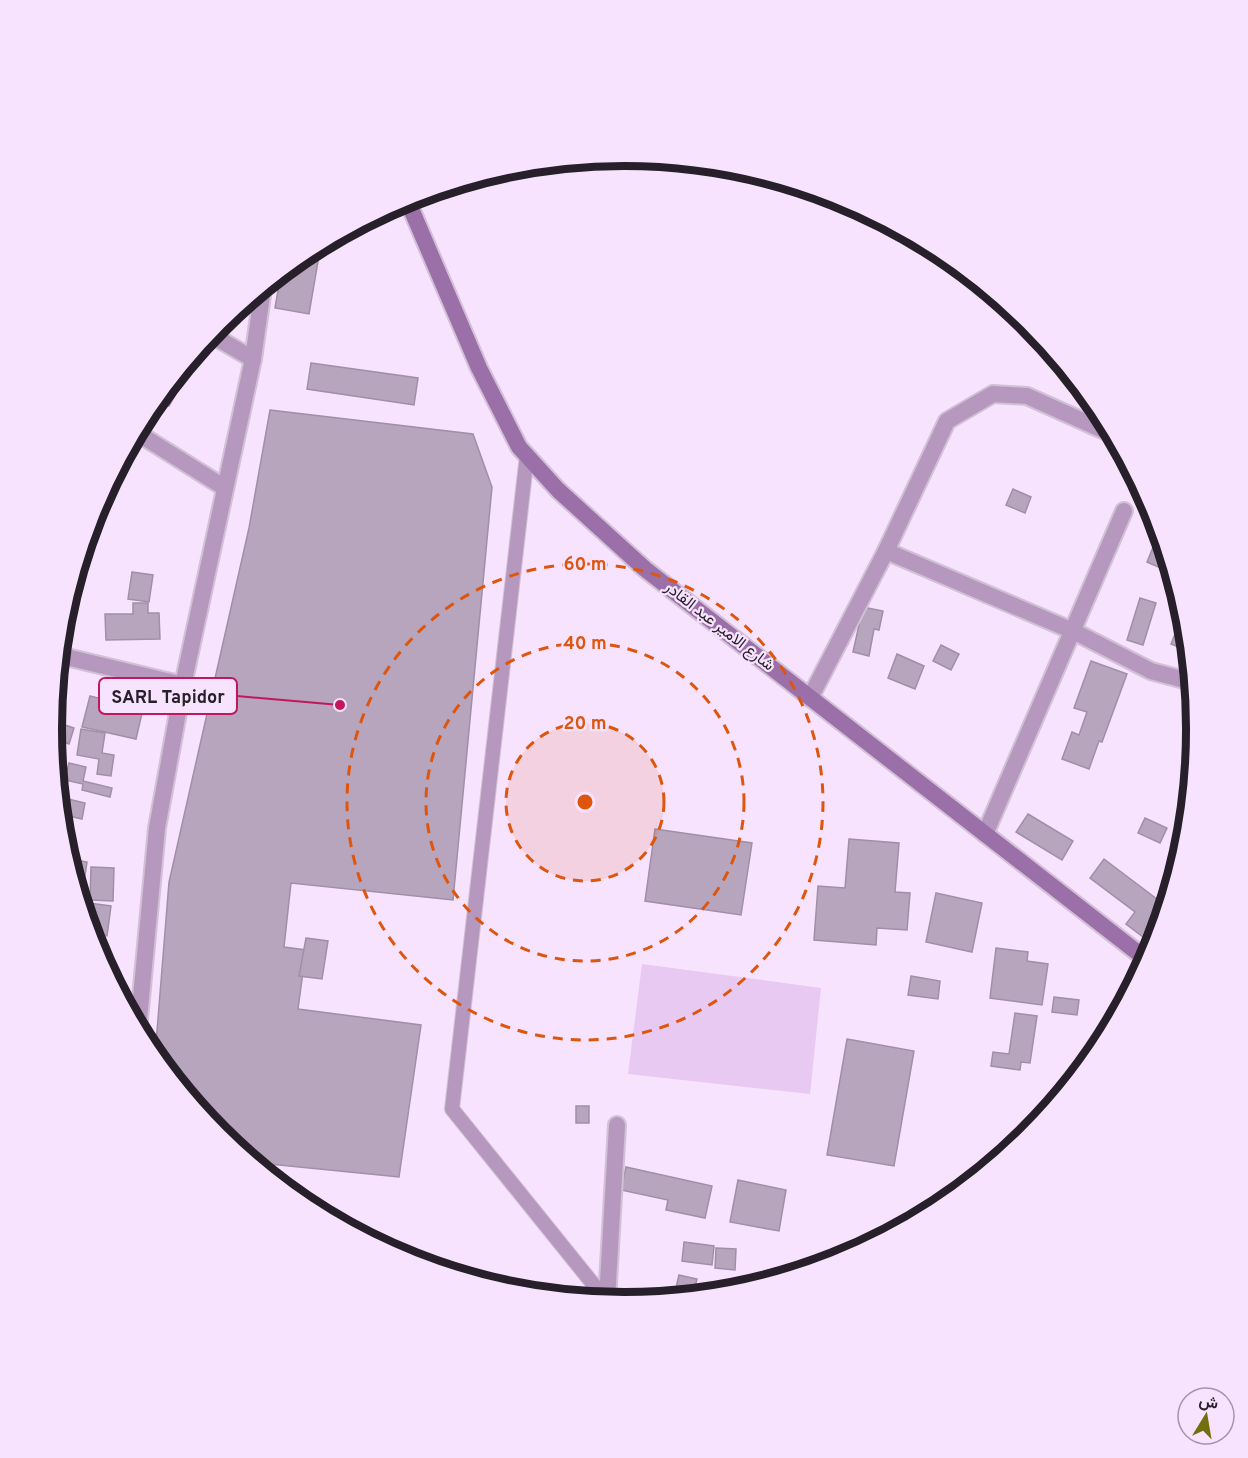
<svg xmlns="http://www.w3.org/2000/svg" width="1248" height="1458" viewBox="0 0 1248 1458" font-family="Overpass,Vazirmatn,sans-serif">
<rect width="100%" height="100%" fill="#f7e3fd"/>
<polygon fill="#e8c9f1" points="642,964 821,988 810,1094 628,1074"/>
<g fill="#b7a4bd" stroke="#a18ea7" stroke-width="1.5">
<polygon points="321,244 309,314 275,308 281,273 306,252"/>
<polygon points="311,363 418,378 414,405 307,389"/>
<polygon points="171,382 180,387 169,406 157,400"/>
<polygon points="270,410 473,434 492,487 453,900 291,883 284,947 306,950 298,1009 421,1025 399,1177 269,1164 268,1174 219,1134 155,1056 169,882 249,528"/>
<polygon points="1013,489 1031,497 1025,513 1006,505"/>
<polygon points="1158,535 1161,536 1172,573 1147,562"/>
<polygon points="132,572 153,575 149,602 128,599"/>
<polygon points="1140,598 1156,603 1143,645 1127,640"/>
<polygon points="133,603 148,603 148,613 159,613 160,639 106,640 105,614 133,614"/>
<polygon points="863,607 883,611 879,630 874,629 869,656 853,652"/>
<polygon points="1179,624 1187,627 1189,651 1171,644"/>
<polygon points="941,645 959,654 951,670 933,661"/>
<polygon points="897,654 924,666 915,689 888,678"/>
<polygon points="1091,661 1127,674 1102,742 1099,741 1089,769 1062,759 1072,732 1079,735 1087,712 1074,708"/>
<polygon points="90,696 143,709 136,739 82,727"/>
<polygon points="62,724 74,728 69,744 58,740"/>
<polygon points="81,729 105,733 102,753 114,755 111,776 97,774 99,759 77,755"/>
<polygon points="69,763 86,767 83,781 112,788 110,797 82,790 83,784 65,780"/>
<polygon points="64,798 85,803 82,819 60,814"/>
<polygon points="1028,814 1073,841 1062,860 1016,832"/>
<polygon points="1145,818 1167,828 1160,843 1138,833"/>
<polygon points="655,829 752,843 741,915 645,901"/>
<polygon points="849,839 899,843 895,892 910,893 907,930 877,928 876,945 814,940 818,886 845,888"/>
<polygon points="1104,859 1166,906 1143,937 1126,924 1135,912 1090,878"/>
<polygon points="76,860 87,862 84,882 74,880"/>
<polygon points="91,867 114,868 113,901 90,900"/>
<polygon points="75,883 84,884 81,904"/>
<polygon points="936,893 982,903 972,952 926,942"/>
<polygon points="89,903 111,906 107,936 90,933 86,921"/>
<polygon points="306,938 328,941 322,979 299,976"/>
<polygon points="996,948 1028,952 1027,961 1048,964 1042,1005 990,998"/>
<polygon points="911,976 940,981 938,999 908,995"/>
<polygon points="1054,997 1079,1000 1077,1015 1052,1012"/>
<polygon points="1015,1013 1037,1016 1030,1063 1021,1062 1020,1070 991,1066 993,1052 1009,1054"/>
<polygon points="847,1039 914,1051 894,1166 827,1155"/>
<rect x="576" y="1106" width="13" height="17"/>
<polygon points="626,1167 712,1186 705,1218 666,1210 668,1200 621,1190"/>
<polygon points="738,1180 786,1190 779,1231 730,1222"/>
<polygon points="684,1242 714,1246 712,1265 682,1261"/>
<polygon points="716,1248 736,1249 735,1270 715,1268"/>
<polygon points="679,1275 697,1279 693,1295 675,1292"/>
</g>
<g fill="none" stroke-linecap="round" stroke-linejoin="round">
<defs>
<polyline id="service" points="527,455 452,1109 606,1300"/>
<g id="minor">
<polyline points="210,334 253,359"/>
<polyline points="136,432 225,488"/>
<polyline points="886,551 1073,631 1151,671 1192,682"/>
<polyline points="58,655 183,685"/>
<polyline points="810,698 886,551 947,421 993,394 1027,396 1114,435"/>
<polyline points="985,834 1124,511"/>
<polyline points="138,1030 157,828 183,685 253,359 263,288"/>
<polyline points="607,1300 617,1125"/>
</g>
<polyline id="secondary" points="410,198 412,211 479,368 519,447 558,490 645,569 1147,960"/>
</defs>
<use href="#service" stroke="#d2c0d7" stroke-width="16"/>
<use href="#minor" stroke="#d2c0d7" stroke-width="20"/>
<use href="#secondary" stroke="#d2c0d7" stroke-width="20"/>
<use href="#service" stroke="#b698bf" stroke-width="14"/>
<use href="#minor" stroke="#b698bf" stroke-width="16"/>
<use href="#secondary" stroke="#9b70a8" stroke-width="16"/>
</g>
<circle cx="585" cy="802" r="79" fill="#de560d" fill-opacity=".12"/>
<g fill="none" stroke="#de560d" stroke-width="3" stroke-dasharray="10 8">
<circle cx="585" cy="802" r="79"/>
<circle cx="585" cy="802" r="159"/>
<circle cx="585" cy="802" r="238"/>
</g>
<g text-anchor="middle" dominant-baseline="central" stroke-width="4.5" stroke-linejoin="round" paint-order="stroke">
<g font-size="16" fill="#271f29" stroke="#f7e3fd">
<text transform="translate(719 627) rotate(38)">شارع الامير عبد القادر</text>
</g>
</g>
<path d="M0 0H1248V1458H0ZM624 166H624A562 562 0 0 1 1186 728V730A562 562 0 0 1 624 1292H624A562 562 0 0 1 62 730V728A562 562 0 0 1 624 166Z" fill="#f7e3fd" fill-rule="evenodd"/>
<path fill="none" stroke="#271f29" stroke-width="8" d="M624 166H624A562 562 0 0 1 1186 728V730A562 562 0 0 1 624 1292H624A562 562 0 0 1 62 730V728A562 562 0 0 1 624 166Z"/>
<circle cx="585" cy="802" r="9" fill="#de560d" stroke="#f7e3fd" stroke-width="3"/>
<g font-size="18" text-anchor="middle" font-weight="bold" fill="#de560d" stroke="#f7e3fd" stroke-width="4.5" stroke-linejoin="round" paint-order="stroke">
<text x="585" y="570">60 m</text>
<text x="585" y="649">40 m</text>
<text x="585" y="729">20 m</text>
</g>
<path fill="none" stroke="#c2185b" stroke-width="2" d="M340 705L237 696"/>
<circle fill="#c2185b" stroke="#f7e3fd" stroke-width="2" cx="340" cy="705" r="6"/>
<rect fill="#f7e3fd" stroke="#c2185b" stroke-width="2" x="99" y="678" width="138" height="36" rx="6"/>
<g font-size="18" text-anchor="middle" font-weight="bold" fill="#271f29">
<text x="168" y="703">SARL Tapidor</text>
</g>
<g transform="translate(1206 1416) rotate(11)"><circle r="28" fill="#f7e3fd" stroke="#a495a8" stroke-width="1.5"/>
<path d="M0-4.5L10 22L0 15L-10 22Z" fill="#726f11"/>
<text y="-9" font-size="16" font-weight="bold" text-anchor="middle" fill="#271f29">ش</text>
</g>
</svg>
